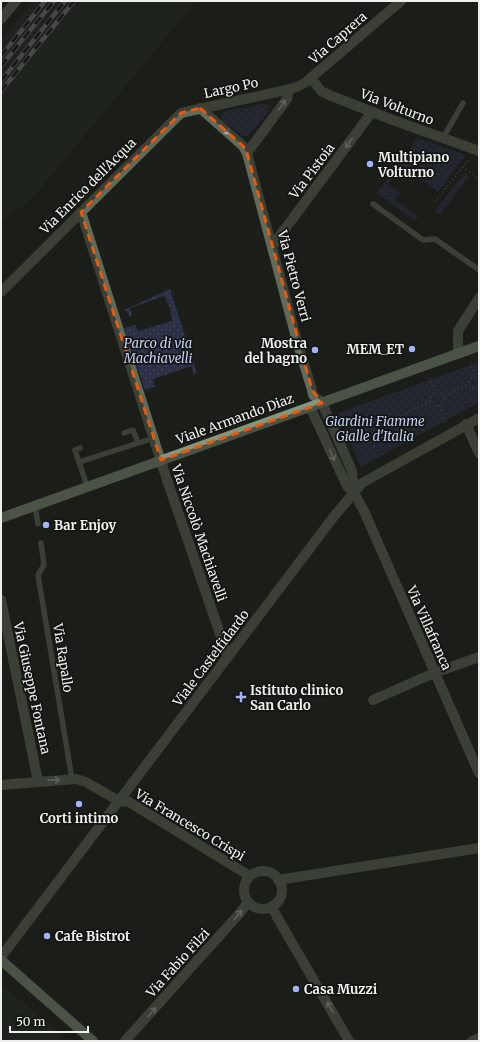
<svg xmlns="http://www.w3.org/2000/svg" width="480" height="1042" viewBox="0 0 480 1042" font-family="Merriweather,serif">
<defs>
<pattern id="green-dots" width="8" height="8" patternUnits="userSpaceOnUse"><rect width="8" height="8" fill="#2b3047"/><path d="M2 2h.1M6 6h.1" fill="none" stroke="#404459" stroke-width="1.8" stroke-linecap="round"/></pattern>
</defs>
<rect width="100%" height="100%" fill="#1c1e1a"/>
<g fill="#252a22">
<polygon points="33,1 196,1 29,202 1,221 1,41"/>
<polygon points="2,985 69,1041 1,1041 1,986"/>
</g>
<g fill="url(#green-dots)">
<polygon points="263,104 268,105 269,111 248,136 242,136 222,120 221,114 225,111"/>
<polygon points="418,138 465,155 438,192 411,172 405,180 395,174 388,184 400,193 395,200 418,216 415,221 377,193"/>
<polygon points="465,173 469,176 440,215 435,211"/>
<polygon points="170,289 197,373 194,374 191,366 153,379 155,387 145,390 124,328 135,325 138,331 172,321 170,308 164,296 130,308 132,316 130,317 127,311 124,310"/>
<polygon points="479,362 479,402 361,467 338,413"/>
</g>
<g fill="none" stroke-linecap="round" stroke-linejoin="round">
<g stroke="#60625e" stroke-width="2" stroke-dasharray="1 3" stroke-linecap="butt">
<polyline points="463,167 479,179"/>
<polyline points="435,202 470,158"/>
<polyline points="470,363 476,378"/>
<polyline points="429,378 434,392"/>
<path d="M479,380l-3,-2h-4c-5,3 -4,9 2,11l5,-3"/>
<circle cx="437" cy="399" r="7"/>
<polyline points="444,396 469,384"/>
<polyline points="440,406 446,423"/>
<polyline points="349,440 430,402"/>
</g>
<g stroke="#5f6a5a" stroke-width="5.5">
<polyline points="443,138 463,103"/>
<polyline points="373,204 423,240 435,239 479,270"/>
<polyline points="124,433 133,430 138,443"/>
<polyline points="80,448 75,450 87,486"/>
<polyline points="79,462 154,438"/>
<polyline points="35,506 38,524"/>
<polyline points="41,543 44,565 38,575 72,779"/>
</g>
<g stroke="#5f6a5a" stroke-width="10">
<polyline points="1,19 16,1"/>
<polyline points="311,78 321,91 329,95 390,119 479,151"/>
<polyline points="200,108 243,146 247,153 297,341 312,390 313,395 322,403 352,471 354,493"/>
<polyline points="247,153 287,99 289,89"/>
<polyline points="81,212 166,477 228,657"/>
<polyline points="273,245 372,112"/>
<polyline points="1,292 181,113 286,90 297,87 306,82 401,1"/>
<polyline points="458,353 458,331 479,298"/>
<polyline points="310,407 347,486 354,493 364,511 479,773"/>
<polyline points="466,424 479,453"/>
<polyline points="1,600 38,781"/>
<polyline points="373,700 434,673 479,657"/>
<polyline points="1,785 76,779 86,782 119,801 129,802 245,873 248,877"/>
<circle cx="263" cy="890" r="19"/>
<polyline points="278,880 479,848"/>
<polyline points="272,906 277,917 349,1041"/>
<polyline points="1,957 335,515 362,483 479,418"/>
<polyline points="125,1041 239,914 248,902"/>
<polyline points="472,1041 479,1038"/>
</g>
<g stroke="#85967d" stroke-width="10">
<polyline points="1,518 479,346"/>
<polyline points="1,960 93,1041"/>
</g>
<defs>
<g id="rail">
<polyline points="1,56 45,1"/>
<polyline points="1,66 54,1"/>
<polyline points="1,81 65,1"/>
<polyline points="1,91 74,1"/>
</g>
</defs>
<use href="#rail" stroke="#7b7d7a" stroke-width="4.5"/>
<use href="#rail" stroke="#121511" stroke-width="3" stroke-dasharray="9" stroke-linecap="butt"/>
</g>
<defs><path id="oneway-shaft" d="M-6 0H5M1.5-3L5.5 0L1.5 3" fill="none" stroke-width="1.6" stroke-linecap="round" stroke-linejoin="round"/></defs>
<g stroke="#aeb4ab">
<use href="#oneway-shaft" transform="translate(282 105) rotate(-54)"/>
<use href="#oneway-shaft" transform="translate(225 130) rotate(41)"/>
<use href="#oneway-shaft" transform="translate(349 143) rotate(127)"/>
<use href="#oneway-shaft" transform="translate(332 455) rotate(66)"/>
<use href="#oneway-shaft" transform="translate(54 780) rotate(-4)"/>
<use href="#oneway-shaft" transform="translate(238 915) rotate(-49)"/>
<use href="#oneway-shaft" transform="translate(330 1007) rotate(-120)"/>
<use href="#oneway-shaft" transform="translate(152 1012) rotate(-48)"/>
</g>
<path d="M0 0H480V1042H0ZM200,108l43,38 4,7 65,237 10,13 -161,57 -80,-248 100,-99z" fill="#1c1e1a" fill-opacity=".55" fill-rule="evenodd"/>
<path fill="none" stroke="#e8590c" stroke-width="3" stroke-dasharray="8 5" stroke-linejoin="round" d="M200,108l43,38 4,7 65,237 10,13 -161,57 -80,-248 100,-99z"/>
<g fill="#a2b2fd" stroke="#121511" stroke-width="1.5">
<circle cx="370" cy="164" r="4"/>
<circle cx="412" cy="349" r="4"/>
<circle cx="315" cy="350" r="4"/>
<circle cx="46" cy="525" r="4"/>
<path d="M239 691h4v4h4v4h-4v4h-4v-4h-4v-4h4z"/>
<circle cx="79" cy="804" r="4"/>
<circle cx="47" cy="936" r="4"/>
<circle cx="296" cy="989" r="4"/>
</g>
<g text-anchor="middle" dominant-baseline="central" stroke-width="3.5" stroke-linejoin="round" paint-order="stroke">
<g font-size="13" fill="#eef0ee" stroke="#121511">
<text transform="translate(338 38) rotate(-41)">Via Caprera</text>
<text transform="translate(231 88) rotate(-12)">Largo Po</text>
<text transform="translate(397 107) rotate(21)">Via Volturno</text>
<text transform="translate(312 171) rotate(-53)">Via Pistoia</text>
<text transform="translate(88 186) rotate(-45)">Via Enrico dell'Acqua</text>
<text transform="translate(294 276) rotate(75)">Via Pietro Verri</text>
<text transform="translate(235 419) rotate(-20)">Viale Armando Diaz</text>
<text transform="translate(199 533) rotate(71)">Via Niccolò Machiavelli</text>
<text transform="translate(429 628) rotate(66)">Via Villafranca</text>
<text transform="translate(63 658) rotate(81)">Via Rapallo</text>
<text transform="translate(211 658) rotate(-53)">Viale Castelfidardo</text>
<text transform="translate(32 688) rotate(78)">Via Giuseppe Fontana</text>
<text transform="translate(190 825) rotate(31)">Via Francesco Crispi</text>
<text transform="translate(178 963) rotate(-48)">Via Fabio Filzi</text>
</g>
<g font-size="13" font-weight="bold" fill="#eef0ee" stroke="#121511" text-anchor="start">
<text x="378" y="157">Multipiano<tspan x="378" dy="15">Volturno</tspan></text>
<text x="307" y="343" text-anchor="end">Mostra<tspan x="307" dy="15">del bagno</tspan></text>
<text x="404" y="349" text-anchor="end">MEM_ET</text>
<text x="54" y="525">Bar Enjoy</text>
<text x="250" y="690">Istituto clinico<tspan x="250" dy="15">San Carlo</tspan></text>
<text x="79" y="818" text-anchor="middle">Corti intimo</text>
<text x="55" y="936">Cafe Bistrot</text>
<text x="304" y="989">Casa Muzzi</text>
</g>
<g font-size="13" font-style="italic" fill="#c6cff6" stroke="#121511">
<text x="158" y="343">Parco di via<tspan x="158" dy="15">Machiavelli</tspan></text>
<text x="375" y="421">Giardini Fiamme<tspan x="375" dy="15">Gialle d'Italia</tspan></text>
</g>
</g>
<rect width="480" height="1042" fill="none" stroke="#eef0ee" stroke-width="4"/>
<path d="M10 1026v6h78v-6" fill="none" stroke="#eef0ee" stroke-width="2"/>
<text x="16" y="1026" font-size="12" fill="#eef0ee" stroke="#121511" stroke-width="3" paint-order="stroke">50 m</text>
</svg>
